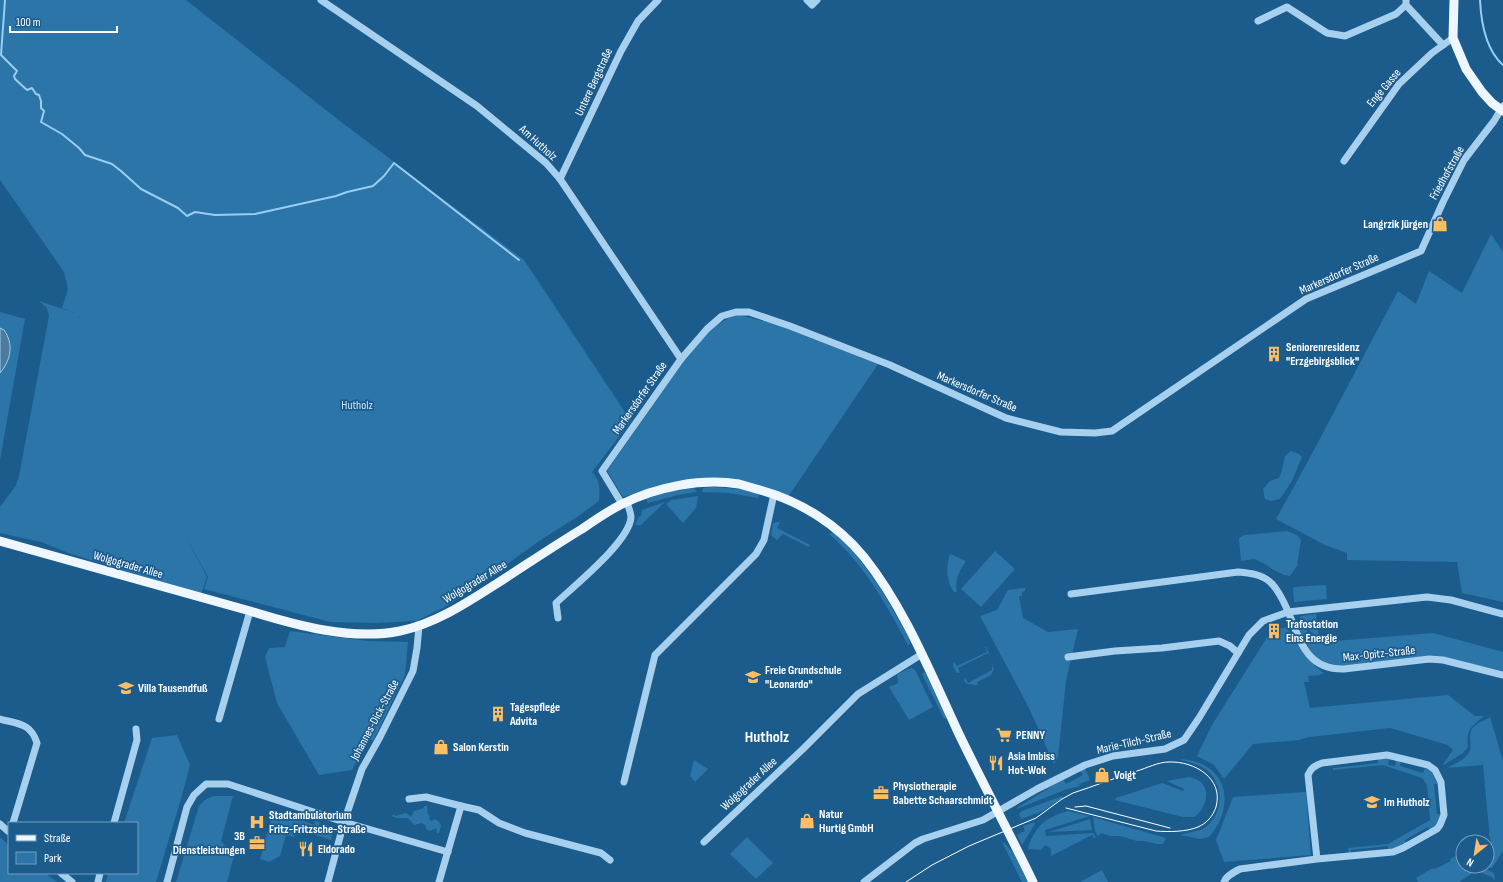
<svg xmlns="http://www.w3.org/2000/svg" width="1503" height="882" viewBox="0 0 1503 882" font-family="'Sofia Sans Condensed',sans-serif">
<rect width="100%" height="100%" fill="#1b5c8d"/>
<g fill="#2b75a9">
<path d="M0,0h186l154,121 184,139 107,161 -39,51c8,9 8,17 7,29l-22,16 -35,22 -72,52 -27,17 -27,13 -40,2 -46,-1 -126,-33 4,-12 -23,-41 22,41 -6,17 -130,-40 -30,-12 -41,-9v-26l16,-22 3,-9 30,-160 -2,-8 -8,-7 36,12 5,5 -5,-5 -13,-5 6,-19 -4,-17 -64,-92z"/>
<polygon points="1491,234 1503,252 1503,602 1462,593 1457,562 1347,560 1347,553 1325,545 1276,519 1307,463 1398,291 1416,304 1429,271 1462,293"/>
<polygon points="0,312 25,319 0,460"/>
<path d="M736,314l53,14 89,36 -90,133 -55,-18 -91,12 -19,6 -16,-26c16,-23 33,-47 49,-71 22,-33 43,-68 80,-86z"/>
<polygon points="1291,451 1299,454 1302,457 1292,481 1280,499 1271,501 1265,499 1263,489 1270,481 1279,478 1282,470 1285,456"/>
<polygon points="713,487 739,489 759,493 758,498 729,493 702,492 703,488"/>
<polygon points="694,488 697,492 678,495 648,503 646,499 667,492"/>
<polygon points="698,496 696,508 683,523 666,504 671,500"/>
<polygon points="665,502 641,525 635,525 639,516 641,516 642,510"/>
<polygon points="778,522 780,522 777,528 810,545 809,547 783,534 777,540 771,535 773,523"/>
<polygon points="1287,531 1297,535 1301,540 1297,566 1290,576 1284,575 1272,569 1265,564 1254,559 1241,561 1239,538 1244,535"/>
<path d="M834,532c27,25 47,55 64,87 4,7 11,17 12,25l-2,1c-22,-41 -44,-81 -79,-111z"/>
<polygon points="995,551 1015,569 981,607 961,589"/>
<path d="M950,554l16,7c-6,9 -12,19 -9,31h-3c-8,-10 -8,-27 -4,-38z"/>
<polygon points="1326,585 1327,599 1294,602 1293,587"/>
<polygon points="1025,588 1025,591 1022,592 1022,596 1019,596 1023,618 1048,632 1078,629 1066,681 1058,757 1054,764 1029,708 980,616 997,610 1008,590"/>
<polygon points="1316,614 1319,638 1298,622 1301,616"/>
<polygon points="1297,624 1323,642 1433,633 1503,652 1503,671 1437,656 1414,657 1345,667 1330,665 1319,661 1311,653"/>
<path d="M1286,627l30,40 8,6 -4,2 -12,1 1,6h-5l6,26 138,-13 27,21h9c-13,11 -18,13 -16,31l-5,6 -19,12 -1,-1 10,-14 -5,-5 -58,-17 -81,9 -10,3 -46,4 -29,35 -10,-14 -17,-9 15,-31 59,-94z"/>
<polygon points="290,631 368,641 408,642 405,675 373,741 368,738 352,770 319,775 277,703 265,657 269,648 285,647"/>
<polygon points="985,647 986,647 991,657 988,653 958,668 960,673 957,673 953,666 954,662 957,666 987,652"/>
<polygon points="992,665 994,669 991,675 977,682 978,685 967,684 964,681 965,678 968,683 992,670"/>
<polygon points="911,668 915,670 933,707 909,720 889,687 898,683 897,674"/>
<polygon points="925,672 947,718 944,719 922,674"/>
<path d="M1490,717l13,44v90l-11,17 -7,-2h2v-23l4,-1 -1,-5 -1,-1v-7l-6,-64 -36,3c7,-4 17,-8 21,-14 6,-7 -1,-17 4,-25 4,-6 12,-8 18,-12z"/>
<polygon points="177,735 190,765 181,799 156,882 106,882 108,873 137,873 137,823 124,823 152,738"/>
<path d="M1181,759c7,1 14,2 21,5 31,15 27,51 7,73l-9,2 -20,-4c8,-3 18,-3 26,-8 17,-13 18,-40 3,-55 -7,-7 -19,-10 -28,-12z"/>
<polygon points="1378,759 1389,759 1388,765 1395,766 1396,760 1401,761 1400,766 1423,773 1425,768 1432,772 1438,784 1434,784 1437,814 1442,814 1441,820 1431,831 1428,827 1405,840 1407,844 1388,850 1388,846 1351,850 1351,854 1349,854 1348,848 1388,844 1430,820 1427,785 1422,778 1383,765 1333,770 1333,768 1378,763"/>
<polygon points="694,760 708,769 695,782 690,776"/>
<polygon points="1085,768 1090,780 1079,784 1080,786 1067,789 1017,809 1017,808 1063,779 1066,784 1083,775 1080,770"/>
<path d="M1189,777c24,4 20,28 6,40h-12l-68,-17 1,-2 46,-15 21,8 1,-2 -17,-8z"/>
<polygon points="1306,792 1311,855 1224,862 1216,840 1233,797"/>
<polygon points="214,796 233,796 221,841 234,856 227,882 176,882 199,806 206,799"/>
<polygon points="1062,796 1063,798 1043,811 1021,819 1019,814 1022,811"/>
<polygon points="424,806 427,806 428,815 430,816 429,818 431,821 435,819 440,823 441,826 439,833 437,833 436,828 430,831 426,829 426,826 422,823 414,825 408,818 396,818 392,816 394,814 395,816 406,813 411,817 414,811 424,808"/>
<polygon points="274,810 314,825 315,821 320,822 319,826 323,827 324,823 331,827 332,832 331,840 297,829 294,837 286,835 280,856 269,862 260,859"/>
<path d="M1068,811l22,5 -45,14 1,6 47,-3 3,5h-2l-2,-3 -41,21v-7l-6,-4 -4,5 -12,-1 -1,-1c7,-22 18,-31 40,-37z"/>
<polygon points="1093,817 1103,820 1103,824 1103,820 1166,838 1163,844 1157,844 1144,841 1137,841 1120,836 1110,836 1101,833 1098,836 1095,831"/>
<polygon points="1090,819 1092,830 1049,832"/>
<polygon points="1034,822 1035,824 1022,845 1017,835 1025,831 1023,826"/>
<polygon points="0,837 9,845 9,873 45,873 57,882 0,882"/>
<polygon points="747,837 773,863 756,879 730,854"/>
<polygon points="1004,842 1014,854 1028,882 1022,882 1003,844"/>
<path d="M1461,853l2,3v10c13,0 20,1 31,7l1,8 -3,-4 -16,-6 -17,11h-41l-2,-4 17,-10 2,1 16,-8 -1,-2z"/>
<polygon points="1102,870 1108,882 1080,882"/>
</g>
<path fill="#4d7b9e" stroke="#9acdf0" d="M0,328l4,2c10,14 7,30 -4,43z"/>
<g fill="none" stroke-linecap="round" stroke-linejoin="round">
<g stroke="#9acdf0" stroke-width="2">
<polyline points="5,0 1,55 17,71 14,76 15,79 27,90 32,88 36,94 39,95 41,101 41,108 44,111 41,122 62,134 79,148 85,155 112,164 121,171 141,189 178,208 187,216 195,212 215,215 255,214 336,196 347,192 373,186 384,176 394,163 519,260"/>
<path d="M1480,0c1,21 6,50 23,65"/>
</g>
<g stroke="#a7d0ee" stroke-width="7">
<polyline points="321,0 477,106 546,163 560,179 681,359"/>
<polyline points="807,0 812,5 817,0"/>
<polyline points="1406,0 1406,5 1443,45"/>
<polyline points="1258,21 1287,7 1327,33 1345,36 1396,14 1406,5"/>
<polyline points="1344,161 1399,84 1432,53 1453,38"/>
<polyline points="560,179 621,51 638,21 658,0"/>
<polyline points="622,504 602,471 681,359 707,329 722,316 736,312 749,312 790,326 890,365 1006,418 1061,432 1095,433 1112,431 1306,299 1421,251 1443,202 1464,160 1494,121 1503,106"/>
<path d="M1071,594l167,-22c11,1 23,2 32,10 5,4 8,10 11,15 18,31 18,73 63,72l85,-10 14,1 60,15"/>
<path d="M558,618l-2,-15c18,-17 74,-62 75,-86 0,-4 -3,-11 -4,-15"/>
<polyline points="1068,657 1115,651 1162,648 1219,641 1230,646 1238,653"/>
<path d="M0,719c18,5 31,4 37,24l-24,80"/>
<polyline points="219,719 250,611"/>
<polyline points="624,782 655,655 756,554 764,540 774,494"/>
<polyline points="409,799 426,797 461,806"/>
<polyline points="114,823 137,740 136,729"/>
<polyline points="0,824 9,832"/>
<polyline points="704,842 803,749 858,694 922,654"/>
<polyline points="61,873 72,882"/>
<polyline points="98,882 100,873"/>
<polyline points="167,882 187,807 194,795 206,784 228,784 344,822 448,852"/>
<polyline points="328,882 344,822 362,769 380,737 413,671 417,648 419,626"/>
<polyline points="439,882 461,806 479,810 499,823 525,833 601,853 610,860"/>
<polyline points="864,882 915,843 923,839 983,820 1037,789 1085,765 1113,756 1165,749 1184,740 1199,718 1249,635 1263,621 1288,612 1427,597 1451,600 1503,614"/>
<path d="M1224,882c2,-6 10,-10 16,-13l77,-10 76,-7 10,-4 34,-19 3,-4 4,-10 -3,-33 -6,-12 -7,-5 -12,-3 -29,-7 -65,8c-8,3 -11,5 -14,12l9,84"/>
</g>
<g stroke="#eef7ff" stroke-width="9">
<polyline points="1454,0 1453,38 1466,69 1482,92 1492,103 1503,111"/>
<path d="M0,541l250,70c45,14 102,30 150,20 34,-7 65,-27 93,-45 30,-19 59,-39 89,-57 13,-9 26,-18 40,-25 35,-17 78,-26 117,-20 7,2 14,4 21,6 40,11 77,34 104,67 40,50 67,117 94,175 24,50 51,100 75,150"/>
</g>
<g stroke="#fff" stroke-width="1">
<polyline points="1075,807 1086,806 1170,828"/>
<path d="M906,882l26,-17 37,-19 67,-28 26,-19 11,-6c21,-7 42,-15 64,-22 10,-3 21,-9 32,-9 25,-1 55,16 47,45 -3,9 -9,16 -18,20 -12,5 -30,5 -42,4l-90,-23"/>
</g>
</g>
<defs>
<symbol id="shop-bare" viewBox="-9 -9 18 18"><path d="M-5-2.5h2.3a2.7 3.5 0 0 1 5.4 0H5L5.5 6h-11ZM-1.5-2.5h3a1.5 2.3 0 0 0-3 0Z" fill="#ffbe64" stroke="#1b5c8d" stroke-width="2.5" paint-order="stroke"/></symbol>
<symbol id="building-bare" viewBox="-9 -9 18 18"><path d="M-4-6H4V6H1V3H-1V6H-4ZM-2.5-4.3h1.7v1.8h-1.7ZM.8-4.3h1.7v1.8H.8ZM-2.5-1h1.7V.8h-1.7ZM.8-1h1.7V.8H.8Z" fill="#ffbe64" stroke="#1b5c8d" stroke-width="2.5" paint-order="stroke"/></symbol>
<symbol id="school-bare" viewBox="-9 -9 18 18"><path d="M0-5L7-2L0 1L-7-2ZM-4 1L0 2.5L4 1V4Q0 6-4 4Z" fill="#ffbe64" stroke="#1b5c8d" stroke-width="2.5" paint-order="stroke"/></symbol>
<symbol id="supermarket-bare" viewBox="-9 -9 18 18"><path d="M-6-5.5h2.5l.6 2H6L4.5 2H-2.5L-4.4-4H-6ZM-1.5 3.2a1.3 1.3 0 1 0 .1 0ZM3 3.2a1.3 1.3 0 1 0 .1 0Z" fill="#ffbe64" stroke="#1b5c8d" stroke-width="2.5" paint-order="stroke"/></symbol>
<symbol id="restaurant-bare" viewBox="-9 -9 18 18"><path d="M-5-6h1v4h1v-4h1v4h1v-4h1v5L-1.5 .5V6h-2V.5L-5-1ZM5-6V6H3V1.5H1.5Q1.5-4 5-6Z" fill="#ffbe64" stroke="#1b5c8d" stroke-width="2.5" paint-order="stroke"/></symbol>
<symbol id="office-bare" viewBox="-9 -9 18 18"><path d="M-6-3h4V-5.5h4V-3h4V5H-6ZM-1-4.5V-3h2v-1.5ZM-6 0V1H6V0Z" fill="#ffbe64" stroke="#1b5c8d" stroke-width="2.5" paint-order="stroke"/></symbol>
<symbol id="hospital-bare" viewBox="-9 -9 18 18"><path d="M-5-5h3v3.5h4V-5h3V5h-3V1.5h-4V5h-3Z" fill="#ffbe64" stroke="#1b5c8d" stroke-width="2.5" paint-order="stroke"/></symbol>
</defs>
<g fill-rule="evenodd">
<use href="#shop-bare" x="1429" y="213" width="22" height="22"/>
<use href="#building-bare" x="1263" y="343" width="22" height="22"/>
<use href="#building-bare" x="1263" y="620" width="22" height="22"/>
<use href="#school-bare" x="742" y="666" width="22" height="22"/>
<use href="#school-bare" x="115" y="677" width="22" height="22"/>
<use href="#building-bare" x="487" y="703" width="22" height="22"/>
<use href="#supermarket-bare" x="993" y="724" width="22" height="22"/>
<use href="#shop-bare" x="430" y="736" width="22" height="22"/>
<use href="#restaurant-bare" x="985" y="752" width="22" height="22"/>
<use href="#shop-bare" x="1091" y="764" width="22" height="22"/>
<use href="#office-bare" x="870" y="782" width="22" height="22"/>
<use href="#school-bare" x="1361" y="791" width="22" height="22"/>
<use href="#shop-bare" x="796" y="810" width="22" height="22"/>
<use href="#hospital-bare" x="246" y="811" width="22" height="22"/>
<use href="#office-bare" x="246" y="832" width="22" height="22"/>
<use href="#restaurant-bare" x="295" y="838" width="22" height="22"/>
</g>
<g text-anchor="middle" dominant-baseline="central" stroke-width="3.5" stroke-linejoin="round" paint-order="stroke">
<g font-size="12" fill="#fff" stroke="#1b5c8d">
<text transform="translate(594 82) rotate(-65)">Untere Bergstraße</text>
<text transform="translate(1384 88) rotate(-50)">Enge Gasse</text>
<text transform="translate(538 143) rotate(42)">Am Hutholz</text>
<text transform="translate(1447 173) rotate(-61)">Friedhofstraße</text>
<text transform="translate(1339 274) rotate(-24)">Markersdorfer Straße</text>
<text transform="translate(977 392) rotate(23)">Markersdorfer Straße</text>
<text transform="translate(640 398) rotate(-55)">Markersdorfer Straße</text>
<text transform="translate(128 565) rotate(16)">Wolgograder Allee</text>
<text transform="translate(475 582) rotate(-31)">Wolgograder Allee</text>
<text transform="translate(1379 654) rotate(-6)">Max-Opitz-Straße</text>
<text transform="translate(375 720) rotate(-62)">Johannes-Dick-Straße</text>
<text transform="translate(1134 742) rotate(-13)">Marie-Tilch-Straße</text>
<text transform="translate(749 784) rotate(-43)">Wolgograder Allee</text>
</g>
<g font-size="12" font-weight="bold" fill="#fff" stroke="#1b5c8d" text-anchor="start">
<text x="1428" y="224" text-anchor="end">Langrzik Jürgen</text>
<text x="1286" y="347">Seniorenresidenz<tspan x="1286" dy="14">"Erzgebirgsblick"</tspan></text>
<text x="1286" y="624">Trafostation<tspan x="1286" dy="14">Eins Energie</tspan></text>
<text x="765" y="670">Freie Grundschule<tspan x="765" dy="14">"Leonardo"</tspan></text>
<text x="138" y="688">Villa Tausendfuß</text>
<text x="510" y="707">Tagespflege<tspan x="510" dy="14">Advita</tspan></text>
<text x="1016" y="735">PENNY</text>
<text x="453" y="747">Salon Kerstin</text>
<text x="1008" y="756">Asia Imbiss<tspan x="1008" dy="14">Hot-Wok</tspan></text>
<text x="1114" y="775">Voigt</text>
<text x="893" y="786">Physiotherapie<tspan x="893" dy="14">Babette Schaarschmidt</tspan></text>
<text x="1384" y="802">Im Hutholz</text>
<text x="819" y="814">Natur<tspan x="819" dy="14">Hurtig GmbH</tspan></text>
<text x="269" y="815">Stadtambulatorium<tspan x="269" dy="14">Fritz-Fritzsche-Straße</tspan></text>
<text x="245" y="836" text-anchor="end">3B<tspan x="245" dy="14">Dienstleistungen</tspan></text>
<text x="318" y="849">Eldorado</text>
</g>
<g font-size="12" fill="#cde7fa" stroke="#1b5c8d">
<text x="357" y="405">Hutholz</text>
</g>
<g font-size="16" font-weight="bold" fill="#fff" stroke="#1b5c8d">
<text x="767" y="737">Hutholz</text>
</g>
</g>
<rect x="8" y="822" width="130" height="52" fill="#1b5c8d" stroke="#769dbb"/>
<rect x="16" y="835" width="20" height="6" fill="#eef7ff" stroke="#769dbb"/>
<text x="44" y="842" font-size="12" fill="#ffffff">Straße</text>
<rect x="16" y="852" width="20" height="12" fill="#2b75a9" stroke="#769dbb"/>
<text x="44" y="862" font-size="12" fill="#ffffff">Park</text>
<g transform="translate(1475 854) rotate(210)"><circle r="19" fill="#1b5c8d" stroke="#769dbb"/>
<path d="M0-3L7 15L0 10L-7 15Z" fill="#ffbe64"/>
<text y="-6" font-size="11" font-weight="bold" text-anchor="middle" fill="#ffffff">N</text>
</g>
<path d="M10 26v6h107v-6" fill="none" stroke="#ffffff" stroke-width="2"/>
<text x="16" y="26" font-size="12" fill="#ffffff" stroke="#1b5c8d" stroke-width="3" paint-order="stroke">100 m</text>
</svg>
